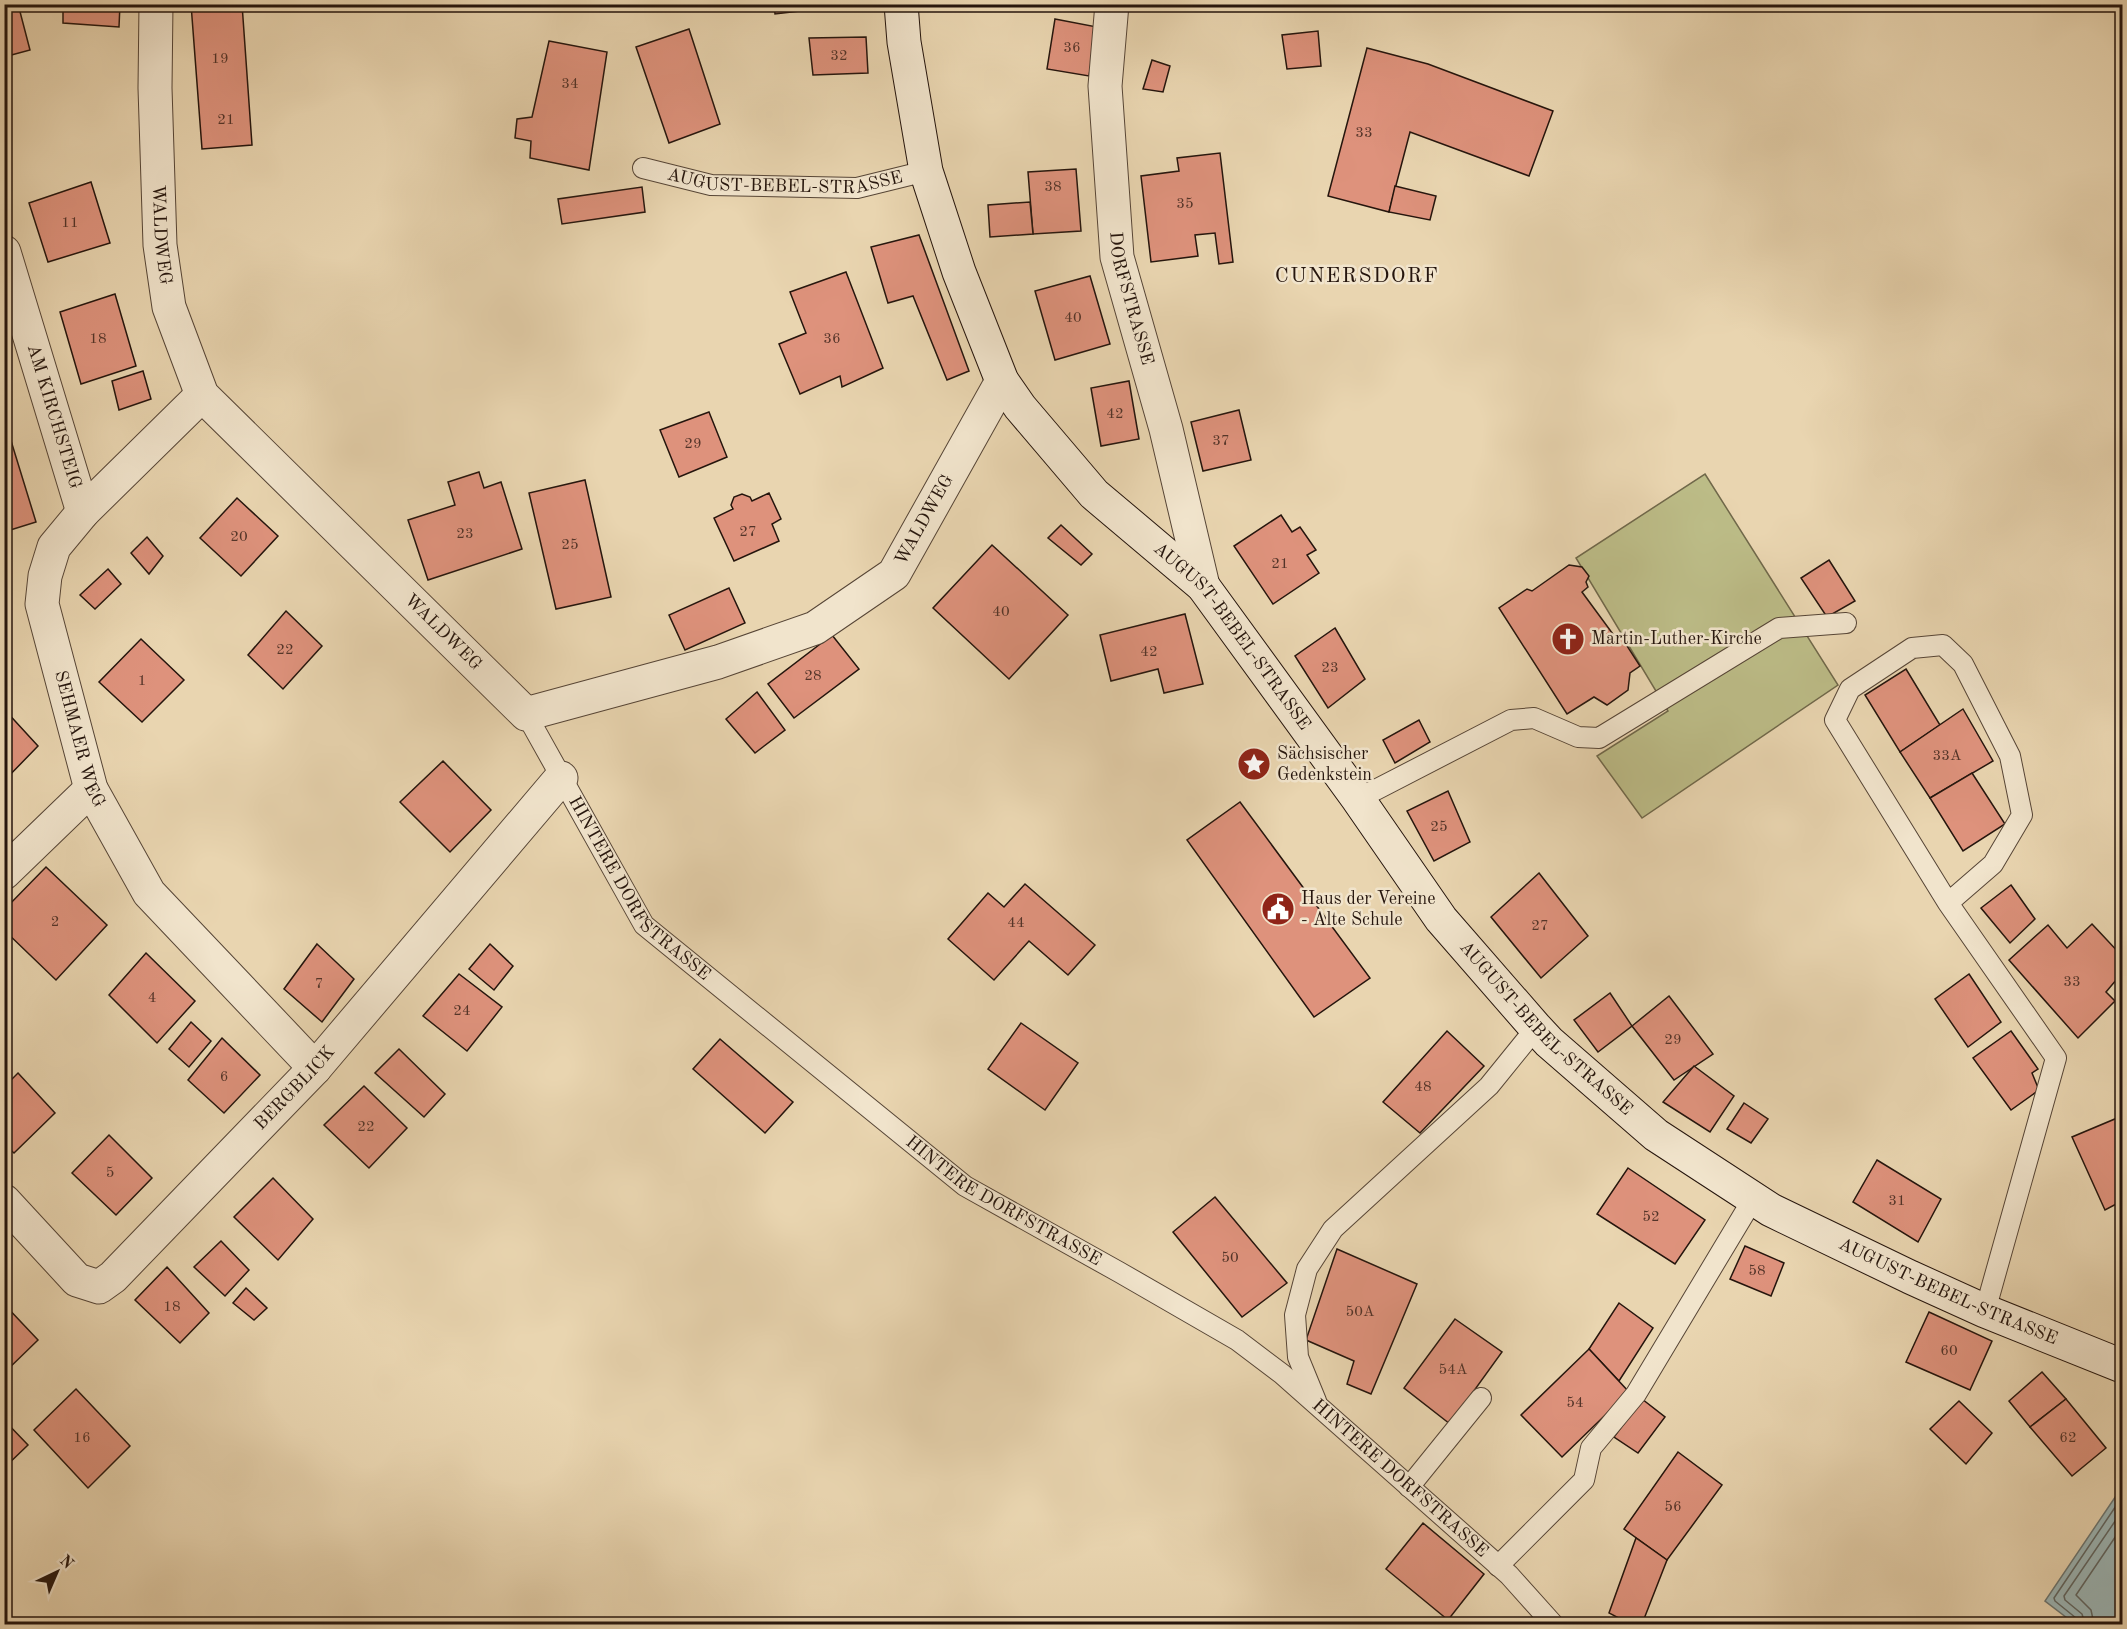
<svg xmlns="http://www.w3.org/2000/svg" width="2127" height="1629" viewBox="0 0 2127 1629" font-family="'Old Standard TT',serif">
<rect width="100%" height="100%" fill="#e9d5b0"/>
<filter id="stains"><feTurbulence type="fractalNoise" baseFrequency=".00333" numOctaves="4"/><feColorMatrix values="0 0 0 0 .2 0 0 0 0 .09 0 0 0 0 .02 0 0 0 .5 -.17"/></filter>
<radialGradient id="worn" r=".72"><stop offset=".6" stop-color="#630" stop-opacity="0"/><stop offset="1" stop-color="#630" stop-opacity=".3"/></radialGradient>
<polygon fill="#bcbc87" stroke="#70684a" stroke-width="1.5" points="1705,474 1838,685 1642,818 1597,756 1668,711 1576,558"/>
<polygon fill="#9cb6b6" stroke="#6c7672" stroke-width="1.5" points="2122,1487 2122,1624 2075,1624 2045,1601"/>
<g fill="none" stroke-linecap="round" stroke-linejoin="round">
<g stroke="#606662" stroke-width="1.5">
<polyline points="2078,1624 2076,1618 2055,1601 2054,1598 2122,1497"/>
<polyline points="2085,1624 2082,1614 2065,1600 2064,1596 2122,1511"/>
<polyline points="2094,1624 2091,1610 2076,1595 2122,1527"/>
</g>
</g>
<g fill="#de927c" stroke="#25150d" stroke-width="1.5">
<polygon points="4,4 18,4 30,50 4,57"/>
<polygon points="63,4 120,4 119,27 63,23"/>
<polygon points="191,4 242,4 252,145 202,149"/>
<polygon points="774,4 807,4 808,10 775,14"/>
<polygon points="1055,19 1097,27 1089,76 1047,69"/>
<polygon points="689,29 720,124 669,143 636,47"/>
<polygon points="1318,31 1321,66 1287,69 1282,35"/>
<polygon points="866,37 868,73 813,75 809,38"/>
<polygon points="549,41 607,52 589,170 530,158 531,141 515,138 517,119 532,117"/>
<polygon points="1367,48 1428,64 1553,111 1529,176 1410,132 1389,212 1328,196"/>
<polygon points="1152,60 1170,66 1163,92 1143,89"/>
<polygon points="1220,153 1233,262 1219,264 1215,233 1195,235 1198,256 1151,262 1141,176 1179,171 1177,158"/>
<polygon points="1076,169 1081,231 1033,234 1028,172"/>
<polygon points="91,182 110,243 48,262 29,203"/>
<polygon points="1395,186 1436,196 1430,220 1389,212"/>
<polygon points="642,187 645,212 562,224 558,199"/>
<polygon points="1030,202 1033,234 990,237 988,205"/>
<polygon points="919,235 969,371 947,380 913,296 888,303 871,247"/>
<polygon points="846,272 883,368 842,387 840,376 800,394 779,344 806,333 790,292"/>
<polygon points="1090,276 1110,344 1055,360 1035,291"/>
<polygon points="115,294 136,366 81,384 60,312"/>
<polygon points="143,371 151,399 119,410 112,381"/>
<polygon points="1129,381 1139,439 1101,446 1091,388"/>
<polygon points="1239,410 1251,460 1203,471 1191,422"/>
<polygon points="709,412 727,457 679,477 660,430"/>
<polygon points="8,431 36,522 4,532 4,432"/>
<polygon points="479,472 484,488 501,482 522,549 428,580 408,520 455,505 448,482"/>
<polygon points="585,480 611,597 556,609 529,493"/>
<polygon points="769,493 781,519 772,524 779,541 734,561 714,518 733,509 731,505 734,497 742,494 750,497 752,501"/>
<polygon points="237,498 278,536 241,576 200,538"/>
<polygon points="1281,515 1292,532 1300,527 1316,550 1307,555 1319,573 1273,604 1234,546"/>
<polygon points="1061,525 1092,554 1081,565 1048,538"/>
<polygon points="147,537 163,556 149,574 131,553"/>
<polygon points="992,545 1068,615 1009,679 933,608"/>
<polygon points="1829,560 1855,601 1827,617 1801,578"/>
<polygon points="1569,565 1582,567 1589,576 1586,582 1588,587 1582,592 1618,641 1622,638 1640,666 1630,673 1628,690 1607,705 1594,697 1567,714 1499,608 1527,589 1532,591"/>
<polygon points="108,569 121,584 95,609 80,595"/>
<polygon points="729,588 745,623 685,650 669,615"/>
<polygon points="286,611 322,646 283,689 248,655"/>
<polygon points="1185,614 1203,684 1164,693 1158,669 1111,681 1100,635"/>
<polygon points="1335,628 1365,679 1328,708 1295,656"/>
<polygon points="832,635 859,669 794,718 768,684"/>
<polygon points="141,639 184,680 142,722 99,682"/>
<polygon points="1906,669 1940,725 1900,752 1865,695"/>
<polygon points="757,692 785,730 755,753 726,719"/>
<polygon points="4,709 38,746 4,781"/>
<polygon points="1963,709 1993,761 1930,798 1900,752"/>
<polygon points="1419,720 1430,742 1395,763 1383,740"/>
<polygon points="443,761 491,810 450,852 400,802"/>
<polygon points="1972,773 2005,824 1963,851 1930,798"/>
<polygon points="1448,791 1470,842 1434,861 1407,811"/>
<polygon points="1240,802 1370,978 1314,1017 1187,840"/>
<polygon points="46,867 107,925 56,980 4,930 4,910"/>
<polygon points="1539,873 1588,936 1541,978 1491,917"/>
<polygon points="1025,884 1095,945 1068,975 1029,941 994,980 948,939 988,893 1004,907"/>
<polygon points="2011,885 2035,919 2010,943 1981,908"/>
<polygon points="2092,924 2122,956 2122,973 2106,992 2115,1001 2078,1038 2009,960 2048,925 2067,948"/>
<polygon points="317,944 354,979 322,1022 284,989"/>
<polygon points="490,944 513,966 494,990 469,969"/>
<polygon points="146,953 195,1001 157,1043 109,995"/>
<polygon points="459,974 502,1007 467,1051 423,1016"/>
<polygon points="1969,974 2001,1022 1968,1047 1935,999"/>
<polygon points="1610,993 1632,1026 1598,1052 1574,1020"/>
<polygon points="1669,996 1713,1054 1674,1080 1632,1026"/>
<polygon points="191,1022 211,1041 189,1067 169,1049"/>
<polygon points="1021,1023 1078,1063 1045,1110 988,1069"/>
<polygon points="1447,1031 1484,1066 1420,1133 1383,1102"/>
<polygon points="2011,1031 2038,1069 2032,1073 2039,1090 2011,1110 1973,1058"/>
<polygon points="222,1038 260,1075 224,1113 188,1080"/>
<polygon points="720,1039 793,1102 765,1133 693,1069"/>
<polygon points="399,1049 445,1094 424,1117 375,1073"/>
<polygon points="1694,1066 1734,1096 1710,1132 1663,1102"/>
<polygon points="18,1073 55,1113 14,1153 4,1144 4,1087"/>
<polygon points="364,1086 407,1128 369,1168 324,1125"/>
<polygon points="1744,1103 1768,1119 1751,1143 1727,1129"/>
<polygon points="2122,1116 2122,1201 2105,1210 2072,1137"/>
<polygon points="109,1135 152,1178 116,1215 72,1173"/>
<polygon points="1877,1160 1941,1199 1918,1242 1853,1202"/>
<polygon points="1628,1168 1705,1220 1675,1264 1597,1214"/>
<polygon points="273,1178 313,1219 278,1260 234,1217"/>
<polygon points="1215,1197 1287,1283 1242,1317 1173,1232"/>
<polygon points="221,1241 249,1270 225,1296 194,1267"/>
<polygon points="1745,1246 1784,1263 1771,1296 1730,1279"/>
<polygon points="1337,1249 1417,1284 1371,1394 1347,1384 1354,1361 1306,1340"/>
<polygon points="167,1267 209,1313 180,1343 135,1300"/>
<polygon points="246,1288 267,1308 254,1320 233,1303"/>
<polygon points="1619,1303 1653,1328 1619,1381 1589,1349"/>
<polygon points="4,1304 38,1340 4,1373"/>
<polygon points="1929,1312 1992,1341 1970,1390 1906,1362"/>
<polygon points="1455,1319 1502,1352 1450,1424 1404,1388"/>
<polygon points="1589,1349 1629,1392 1562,1457 1521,1415"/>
<polygon points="2042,1372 2066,1399 2030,1427 2009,1401"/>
<polygon points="76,1389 130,1446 88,1488 34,1430"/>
<polygon points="1642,1399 1665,1417 1638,1453 1614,1437"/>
<polygon points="2066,1399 2106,1448 2072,1476 2030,1427"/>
<polygon points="1959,1401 1992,1433 1966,1464 1930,1429"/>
<polygon points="4,1420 28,1445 4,1468"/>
<polygon points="1678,1452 1722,1485 1667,1560 1624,1529"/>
<polygon points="1423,1523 1484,1574 1448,1620 1386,1569"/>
<polygon points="1636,1538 1667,1560 1642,1624 1630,1624 1609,1613"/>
</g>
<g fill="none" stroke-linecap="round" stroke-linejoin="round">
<defs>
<g id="lane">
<path id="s1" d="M643,168l68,17 146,3 69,-17"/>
<path id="s2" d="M526,714l118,211 321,261 154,86 118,68 45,34 227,201 44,49"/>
<polyline points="1358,799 1511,720 1534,718 1578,737 1599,738 1779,628 1846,623"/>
<polyline points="1948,903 1993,864 2022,815 2010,756 1963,664 1943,645 1912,648 1850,689 1835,720 1948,903 2056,1058 1985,1311"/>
<polyline points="1316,1401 1298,1357 1295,1315 1307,1269 1333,1229 1489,1086 1536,1028"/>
<polyline points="1409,1487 1481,1398"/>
<polyline points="1498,1566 1584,1480 1591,1448 1636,1394 1753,1199"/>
</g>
<g id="street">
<path id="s3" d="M156,4l-1,84 5,157 9,62 33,88 324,319 192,-52 97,-34 79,-54 108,-193"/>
<path id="s4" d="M1112,4l-7,82 12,171 49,172 37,157"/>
<path id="s5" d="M4,252l79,260"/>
<path id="s6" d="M202,395l-119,117 -29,35 -9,29 -3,28 49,185 58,104 166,175"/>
<polyline points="4,873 91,789"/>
<path id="s7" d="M4,1201l73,79 22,7 14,-10 202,-209 246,-290"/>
</g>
<g id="secondary">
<path id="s8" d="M901,4l3,38 22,129 33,101 43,109 18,26 74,87 109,92 155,213 83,120 95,109 13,14 107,93 115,75 139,67 75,34 137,55"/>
</g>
</defs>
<use href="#lane" stroke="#564536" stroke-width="22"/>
<use href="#street" stroke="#564536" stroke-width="35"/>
<use href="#secondary" stroke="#25150d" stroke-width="35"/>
<use href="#lane" stroke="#f1e4cc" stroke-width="20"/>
<use href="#street" stroke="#f1e4cc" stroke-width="33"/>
<use href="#secondary" stroke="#f1e4cc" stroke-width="33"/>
</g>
<defs>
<symbol id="church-disc" viewBox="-11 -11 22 22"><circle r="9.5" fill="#8f2418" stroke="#f1e4cc"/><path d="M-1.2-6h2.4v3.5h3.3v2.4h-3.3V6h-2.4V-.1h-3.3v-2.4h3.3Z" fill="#fff"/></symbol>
<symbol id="sight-disc" viewBox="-11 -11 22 22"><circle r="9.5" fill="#8f2418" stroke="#f1e4cc"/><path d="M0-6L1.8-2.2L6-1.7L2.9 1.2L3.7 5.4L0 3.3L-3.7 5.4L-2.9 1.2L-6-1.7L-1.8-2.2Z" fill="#fff"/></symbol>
<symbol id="civic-disc" viewBox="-11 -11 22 22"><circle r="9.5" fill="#8f2418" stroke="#f1e4cc"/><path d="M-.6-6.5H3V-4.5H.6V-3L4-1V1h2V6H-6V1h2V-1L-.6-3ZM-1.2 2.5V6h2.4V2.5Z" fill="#fff"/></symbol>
</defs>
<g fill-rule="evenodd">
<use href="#church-disc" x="1549" y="620" width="38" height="38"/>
<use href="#sight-disc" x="1235" y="745" width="38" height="38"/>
<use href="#civic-disc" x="1259" y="890" width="38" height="38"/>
</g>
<g text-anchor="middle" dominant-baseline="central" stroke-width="5" stroke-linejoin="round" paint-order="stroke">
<g font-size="15" fill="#533429">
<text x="1072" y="48">36</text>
<text x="839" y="56">32</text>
<text x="220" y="59">19</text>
<text x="570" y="84">34</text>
<text x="226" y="120">21</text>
<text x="1364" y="133">33</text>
<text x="1053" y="187">38</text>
<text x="1185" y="204">35</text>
<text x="70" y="223">11</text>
<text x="1073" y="318">40</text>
<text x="98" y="339">18</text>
<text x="832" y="339">36</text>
<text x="1115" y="414">42</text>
<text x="1221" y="441">37</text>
<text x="693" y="444">29</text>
<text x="748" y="532">27</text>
<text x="465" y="534">23</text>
<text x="239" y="537">20</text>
<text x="570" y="545">25</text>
<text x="1280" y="564">21</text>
<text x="1001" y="612">40</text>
<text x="285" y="650">22</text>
<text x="1149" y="652">42</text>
<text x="1330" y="668">23</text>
<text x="813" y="676">28</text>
<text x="142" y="681">1</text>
<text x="1947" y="756">33A</text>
<text x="1439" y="827">25</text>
<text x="55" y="922">2</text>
<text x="1016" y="923">44</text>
<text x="1540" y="926">27</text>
<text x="2072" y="982">33</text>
<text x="319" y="984">7</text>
<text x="152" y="998">4</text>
<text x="462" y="1011">24</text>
<text x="1673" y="1040">29</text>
<text x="224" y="1077">6</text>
<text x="1423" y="1087">48</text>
<text x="366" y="1127">22</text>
<text x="110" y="1173">5</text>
<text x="1897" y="1201">31</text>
<text x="1651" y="1217">52</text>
<text x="1230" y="1258">50</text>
<text x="1757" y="1271">58</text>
<text x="172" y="1307">18</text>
<text x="1360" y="1312">50A</text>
<text x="1949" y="1351">60</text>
<text x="1453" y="1370">54A</text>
<text x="1575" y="1403">54</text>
<text x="82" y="1438">16</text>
<text x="2068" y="1438">62</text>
<text x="1673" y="1507">56</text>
</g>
<g font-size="18" fill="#25150d" stroke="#f1e4cc">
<text stroke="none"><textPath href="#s1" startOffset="144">AUGUST-BEBEL-STRASSE</textPath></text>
<text stroke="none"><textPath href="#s3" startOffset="231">WALDWEG</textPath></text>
<text stroke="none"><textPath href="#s4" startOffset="297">DORFSTRASSE</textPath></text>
<text stroke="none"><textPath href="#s5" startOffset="172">AM KIRCHSTEIG</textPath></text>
<text stroke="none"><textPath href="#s3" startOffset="1312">WALDWEG</textPath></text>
<text stroke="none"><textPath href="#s3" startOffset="736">WALDWEG</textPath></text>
<text stroke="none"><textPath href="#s8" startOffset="738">AUGUST-BEBEL-STRASSE</textPath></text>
<text stroke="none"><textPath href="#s6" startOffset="411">SEHMAER WEG</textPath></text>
<text stroke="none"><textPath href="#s2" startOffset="210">HINTERE DORFSTRASSE</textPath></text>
<text stroke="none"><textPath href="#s8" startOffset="1242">AUGUST-BEBEL-STRASSE</textPath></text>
<text stroke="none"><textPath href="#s7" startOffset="410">BERGBLICK</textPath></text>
<text stroke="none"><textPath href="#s2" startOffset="696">HINTERE DORFSTRASSE</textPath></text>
<text stroke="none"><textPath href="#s8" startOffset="1728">AUGUST-BEBEL-STRASSE</textPath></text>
<text stroke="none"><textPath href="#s2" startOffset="1182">HINTERE DORFSTRASSE</textPath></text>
</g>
<g font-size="18" fill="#25150d" stroke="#f1e4cc" text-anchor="start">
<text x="1591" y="639">Martin-Luther-Kirche</text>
<text x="1277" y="754">Sächsischer<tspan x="1277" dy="21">Gedenkstein</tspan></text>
<text x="1301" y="899">Haus der Vereine<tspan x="1301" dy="21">- Alte Schule</tspan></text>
</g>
<g font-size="21" letter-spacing="1.5" fill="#25150d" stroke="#f1e4cc">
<text x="1357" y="276">CUNERSDORF</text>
</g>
</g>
<rect width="2127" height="1629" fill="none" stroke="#e9d5b0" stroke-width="24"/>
<rect x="6" y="6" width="2115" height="1617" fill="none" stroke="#25150d" stroke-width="3"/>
<rect x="12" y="12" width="2103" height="1605" fill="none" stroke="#25150d" stroke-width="1.5"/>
<g transform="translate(57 1572) rotate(44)" stroke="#f1e4cc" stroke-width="4.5" paint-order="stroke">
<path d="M0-4.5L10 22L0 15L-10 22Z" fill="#25150d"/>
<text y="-9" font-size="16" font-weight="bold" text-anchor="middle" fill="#25150d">N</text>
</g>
<rect width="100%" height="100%" filter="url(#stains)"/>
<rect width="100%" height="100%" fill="url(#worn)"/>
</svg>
